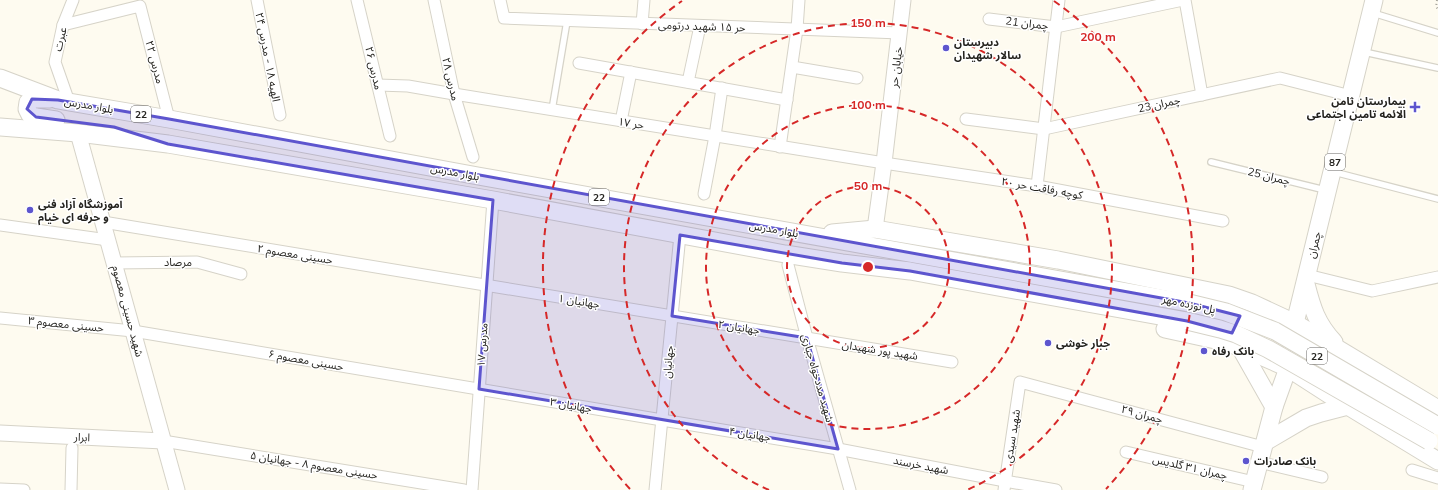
<svg xmlns="http://www.w3.org/2000/svg" width="1438" height="490" viewBox="0 0 1438 490" font-family="Mulish,'Noto Sans Arabic',sans-serif">
<rect width="100%" height="100%" fill="#fefbf0"/>
<g fill="none" stroke-linecap="round" stroke-linejoin="round">
<defs>
<g id="lane">
<polyline points="1373,13 1438,33"/>
<polyline points="1364,52 1438,68"/>
<polyline points="552,110 567,21"/>
<polyline points="1211,162 1325,190"/>
<polyline points="1334,172 1438,199"/>
</g>
<g id="street">
<polyline points="257,0 280,115"/>
<polyline points="357,0 390,136"/>
<polyline points="434,0 454,94 473,157"/>
<polyline points="500,0 504,18 900,33"/>
<polyline points="1185,0 1202,95"/>
<polyline points="989,19 1056,27 1183,0"/>
<polyline points="642,24 644,0"/>
<polyline points="63,25 140,6 169,119"/>
<polyline points="579,63 787,100"/>
<polyline points="792,67 857,78"/>
<polyline points="688,82 700,26"/>
<polyline points="378,85 408,86 454,94 884,163 1037,186 1223,221"/>
<polyline points="69,102 55,62 63,25 73,0"/>
<polyline points="966,119 1044,129 1280,78 1351,96"/>
<polyline points="621,121 631,72"/>
<polyline points="780,147 797,29 799,0"/>
<polyline points="1037,186 1059,0"/>
<polyline points="704,194 715,136 722,88"/>
<polyline points="103,222 952,362"/>
<polyline points="0,225 108,240"/>
<polyline points="114,263 197,262 241,274"/>
<polyline points="788,265 807,338 850,490"/>
<polyline points="1307,275 1372,291 1438,277"/>
<polyline points="0,318 133,331 662,420 838,449 1005,481 1056,490"/>
<polyline points="163,441 464,490"/>
<polyline points="1126,452 1254,482"/>
<polyline points="1259,462 1322,477"/>
<polyline points="1412,470 1438,478"/>
<polyline points="0,489 24,490"/>
<polyline points="71,490 72,448"/>
<polyline points="472,490 493,200"/>
<polyline points="655,490 680,235"/>
<polyline points="1004,490 1020,382 1263,447"/>
</g>
<g id="secondary">
<polyline points="78,133 177,490"/>
<polyline points="875,229 884,163 903,0"/>
<polyline points="0,433 163,441"/>
</g>
<g id="primary">
<polyline points="0,78 58,100 69,102 169,119 478,176 1189,303"/>
<polyline points="50,99 32,99 28,102 27,109 30,115 36,117 56,120"/>
<polyline points="0,127 78,133 168,144 493,200 785,254 842,263 910,271 1187,321"/>
<polyline points="832,233 875,229 1058,260 1229,295 1252,303 1295,323 1438,409"/>
<path d="M1306,284c6,24 11,40 28,58"/>
<polyline points="1165,329 1220,341 1240,347 1288,368 1333,397 1438,461"/>
<polyline points="1240,347 1274,407"/>
<polyline points="1265,442 1306,418 1321,413 1348,406"/>
<polyline points="1252,490 1274,407 1288,368 1295,323 1374,0"/>
</g>
</defs>
<use href="#lane" stroke="#d6d3c8" stroke-width="8"/>
<use href="#street" stroke="#d6d3c8" stroke-width="13"/>
<use href="#secondary" stroke="#d6d3c8" stroke-width="17"/>
<use href="#primary" stroke="#d6d3c8" stroke-width="19"/>
<polyline stroke="#a19f97" stroke-width="2" stroke-dasharray="1 3" stroke-linecap="butt" points="1437,0 1436,7 1438,9"/>
<use href="#lane" stroke="#fff" stroke-width="5.5"/>
<use href="#street" stroke="#fff" stroke-width="11"/>
<use href="#secondary" stroke="#fff" stroke-width="15"/>
<use href="#primary" stroke="#fff" stroke-width="17"/>
<defs>
<g id="primary-bridge">
<polyline points="1189,303 1226,312 1275,331 1438,426"/>
<polyline points="1187,321 1220,329 1236,334 1268,349 1429,441"/>
</g>
</defs>
<use href="#primary-bridge" stroke="#d6d3c8" stroke-width="19" stroke-linecap="butt"/>
<use href="#primary-bridge" stroke="#fff" stroke-width="17"/>
</g>
<path fill="#5d55ce" fill-opacity="0.2" stroke="#5d55ce" stroke-width="3" stroke-linejoin="round" d="M32,99l26,1 111,19 1020,184 51,13 -8,17 -45,-12 -277,-50 -68,-8 -162,-28 -8,81 135,22 31,111 -359,-60 14,-189 -325,-56 -54,-17 -78,-10 -9,-8z"/>
<g fill="none" stroke="#d62828" stroke-width="2" stroke-dasharray="7 5">
<circle cx="868" cy="267" r="81"/>
<circle cx="868" cy="267" r="162"/>
<path d="M769 490A244 244 0 1 1 967 490"/>
<path d="M630 489A325 325 0 0 1 682 1M1054 1A325 325 0 0 1 1106 489"/>
</g>
<g fill="#5d55ce" stroke="#fff" stroke-width="1.5">
<circle cx="946" cy="48" r="4"/>
<path d="M1413 101h4v4h4v4h-4v4h-4v-4h-4v-4h4z"/>
<circle cx="30" cy="210" r="4"/>
<circle cx="1048" cy="343" r="4"/>
<circle cx="1204" cy="351" r="4"/>
<circle cx="1246" cy="461" r="4"/>
</g>
<g text-anchor="middle" dominant-baseline="central" stroke-width="3" stroke-linejoin="round" paint-order="stroke">
<g fill="#fff" stroke="#666562" stroke-width="1">
<rect x="131" y="106" width="20" height="16" rx="3"/>
<rect x="1325" y="154" width="20" height="16" rx="3"/>
<rect x="589" y="189" width="20" height="16" rx="3"/>
<rect x="1307" y="348" width="20" height="16" rx="3"/>
</g>
<g font-size="10" font-weight="bold" fill="#24231f">
<text x="141" y="114">22</text>
<text x="1335" y="162">87</text>
<text x="599" y="197">22</text>
<text x="1317" y="356">22</text>
</g>
<g font-size="11" fill="#24231f" stroke="#fff">
<text transform="translate(1027 23) rotate(7)">چمران 21</text>
<text transform="translate(702 26) rotate(2)">حر ۱۵ شهید درتومی</text>
<text transform="translate(60 39) rotate(-76)">عبرت</text>
<text transform="translate(268 57) rotate(79)">الهیه ۱۸ - مدرس ۲۴</text>
<text transform="translate(155 62) rotate(75)">مدرس ۲۲</text>
<text transform="translate(896 67) rotate(-83)">خیابان حر</text>
<text transform="translate(374 68) rotate(77)">مدرس ۲۶</text>
<text transform="translate(451 79) rotate(77)">مدرس ۲۸</text>
<text transform="translate(1159 104) rotate(-12)">چمران 23</text>
<text transform="translate(89 105) rotate(10)">بلوار مدرس</text>
<text transform="translate(631 123) rotate(9)">حر ۱۷</text>
<text transform="translate(455 172) rotate(11)">بلوار مدرس</text>
<text transform="translate(1269 176) rotate(14)">چمران 25</text>
<text transform="translate(1042 188) rotate(10)">کوچه رفاقت حر ۲۰</text>
<text transform="translate(774 229) rotate(10)">بلوار مدرس</text>
<text transform="translate(1314 245) rotate(-76)">چمران</text>
<text transform="translate(295 254) rotate(9)">حسینی معصوم ۲</text>
<text x="178" y="262">مرصاد</text>
<text transform="translate(579 301) rotate(9)">جهانیان ۱</text>
<text transform="translate(1189 304) rotate(12)">پل نوزده مهر</text>
<text transform="translate(128 311) rotate(75)">شهید حسینی معصوم</text>
<text transform="translate(66 324) rotate(6)">حسینی معصوم ۳</text>
<text transform="translate(739 327) rotate(9)">جهانیان ۲</text>
<text transform="translate(482 345) rotate(-86)">مدرس ۱۷</text>
<text transform="translate(880 350) rotate(9)">شهید پور شهیدان</text>
<text transform="translate(306 360) rotate(10)">حسینی معصوم ۶</text>
<text transform="translate(668 362) rotate(-85)">جهانیان</text>
<text transform="translate(818 378) rotate(74)">شهید مددخواه جباری</text>
<text transform="translate(571 405) rotate(10)">جهانیان ۳</text>
<text transform="translate(1142 414) rotate(15)">چمران ۲۹</text>
<text transform="translate(750 434) rotate(9)">جهانیان ۴</text>
<text transform="translate(1012 436) rotate(-81)">شهید سیدی</text>
<text transform="translate(82 437) rotate(3)">ابرار</text>
<text transform="translate(314 465) rotate(9)">حسینی معصوم ۸ - جهانیان ۵</text>
<text transform="translate(921 465) rotate(11)">شهید خرسند</text>
<text transform="translate(1190 467) rotate(13)">چمران ۳۱ گلدیس</text>
</g>
<g font-size="11" font-weight="bold" fill="#24231f" stroke="#fff" text-anchor="start">
<text x="954" y="42">دبیرستان<tspan x="954" dy="13">سالار شهیدان</tspan></text>
<text x="1406" y="101" text-anchor="end">بیمارستان ثامن<tspan x="1406" dy="13">الائمه تامین اجتماعی</tspan></text>
<text x="38" y="204">آموزشگاه آزاد فنی<tspan x="38" dy="13">و حرفه ای خیام</tspan></text>
<text x="1056" y="343">جبار خوشی</text>
<text x="1212" y="351">بانک رفاه</text>
<text x="1254" y="461">بانک صادرات</text>
</g>
</g>
<circle cx="868" cy="267" r="6" fill="#d62828" stroke="#fff" stroke-width="2"/>
<g font-size="12" text-anchor="middle" font-weight="bold" fill="#d62828" stroke="#fff" stroke-width="3" stroke-linejoin="round" paint-order="stroke">
<text x="868" y="27">150 m</text>
<text x="1098" y="41">200 m</text>
<text x="868" y="109">100 m</text>
<text x="868" y="190">50 m</text>
</g>
</svg>
